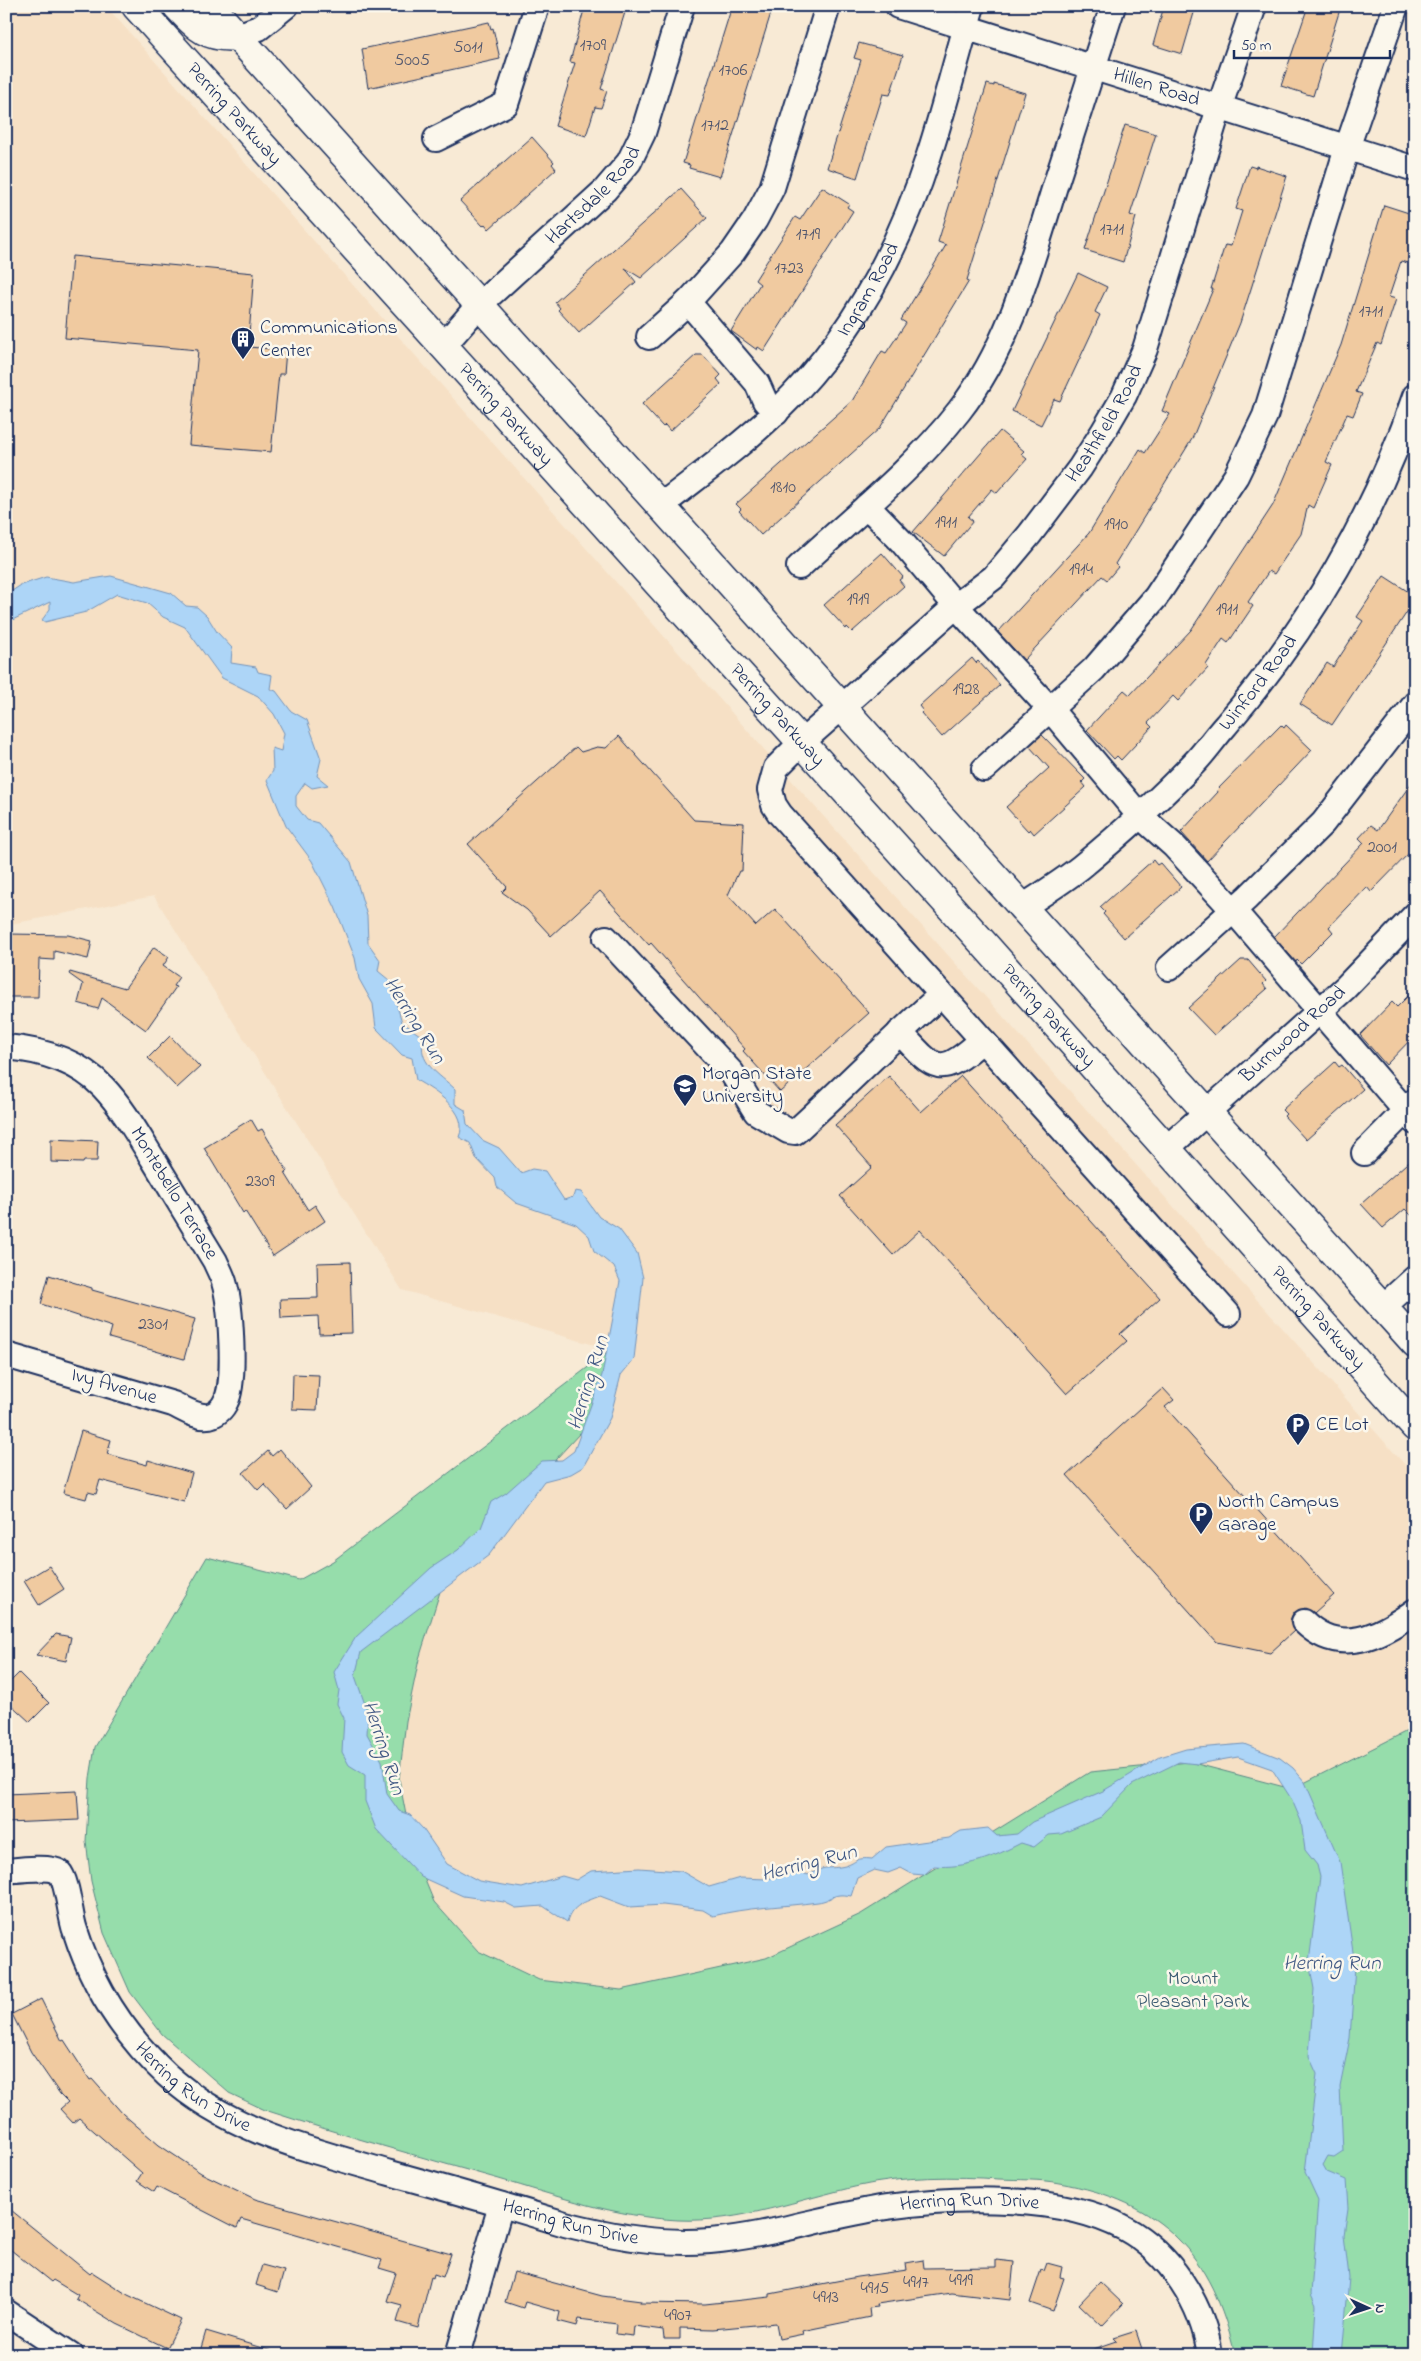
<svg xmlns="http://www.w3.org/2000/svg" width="1421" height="2361" viewBox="0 0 1421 2361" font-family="'Indie Flower',sans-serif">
<rect width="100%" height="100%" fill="#f8ead5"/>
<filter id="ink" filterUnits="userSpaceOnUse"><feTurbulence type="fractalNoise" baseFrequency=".02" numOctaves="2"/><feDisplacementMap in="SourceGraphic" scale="10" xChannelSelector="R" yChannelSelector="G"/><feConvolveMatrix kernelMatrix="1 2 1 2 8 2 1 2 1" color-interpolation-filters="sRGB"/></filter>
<g filter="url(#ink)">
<polygon fill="#f6e0c5" points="6,6 106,6 808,799 1415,1476 1415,1727 1292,1789 861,1914 766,1958 621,1990 539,1980 478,1951 434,1902 413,1851 399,1779 406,1721 419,1659 443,1582 612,1350 402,1290 154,896 6,925"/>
<path fill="#96ddab" stroke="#588684" d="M612,1349l-10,60 -159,173 -24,77 -13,62 -7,58 14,72 21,51 44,49 61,29 82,10 145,-32 95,-44 229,-142 99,-10 103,27 123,-62v628h-180c-23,-101 -73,-154 -176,-172 -19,-4 -40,-3 -60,-4 -45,-3 -96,-3 -140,7 -60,13 -119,37 -181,34 -61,-3 -121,-24 -179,-41 -78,-22 -157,-44 -234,-69l-36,-17 -67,-59 -32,-42 -26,-59 -13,-52 -5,-40 4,-63 5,-31 112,-190 92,23 34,-19z"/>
<path fill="#add5f7" stroke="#7393ba" d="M111,576l60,17 15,13 11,1 10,9 10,16 15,16 -1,15 25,4 2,5 14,3 -2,14 6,2 15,20 16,9 14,39 -4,17 11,9 -16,3 -7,-5 -9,13v10l11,14 11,3 33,39 16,54 1,27 12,17 -2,11 11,9 13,42 22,16c-8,24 15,36 31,51v15l10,6 2,14 15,16 17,8 22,25 11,-4 13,2 19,29 9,-3 2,-6 6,1 18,25 20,12 18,24 6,25 -9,81 -13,16 -11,43 -27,49 -12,7 -27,7 -55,74 -128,97 -6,24 13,37 -1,21 15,27 5,33 12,17 11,4 13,14 24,35 32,17 43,7 40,-12 14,4 15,-9 48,-3 42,3 28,16 31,-9 27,1 31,-7 11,3c18,-11 19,-5 36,-9 13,-4 10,-9 27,-7l14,-12 63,-9 12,-7 27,-3 9,8 20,-2 15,-12 71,-31 57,-34 26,-8 58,-5 36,14 13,10 12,14 35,80 15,104 -5,72 -10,49 3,64 -9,6 -6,-1 -5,9 4,7 19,8 2,28 -4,27 5,43 -7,77h-29l3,-50 -5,-11 7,-94 -13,-28 12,-98 -8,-18 5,-67 -5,-27 11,-85 -3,-12 -12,-15 -4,-29 -9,-21 -20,-31 -34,-12 -41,7 -18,-2 -47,23 -31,32 -40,17 -12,1 -15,12 -13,-4c-27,14 -56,26 -87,23l-10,9 -12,-1 -11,-6 -13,5 -14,-3 -17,8 -6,18c-19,-4 -18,4 -33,6 -36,5 -71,5 -105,14l-10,-6 -40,-5 -34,2 -29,-11c-15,6 -28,9 -33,26l-24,-16 -27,2 -12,-6 -41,-6 -42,-19 -45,-48 -11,-28v-26l-16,-10 -7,-13 2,-34 -7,-14 2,-14 -5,-18 22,-35 75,-69 27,-18 23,-22 10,-26 15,-9 36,-32 20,-1 12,-9 28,-76 18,-94 -6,-14 -20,-16 -5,-15 -13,-12 -60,-21 -19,-16 -2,-9 -19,-20 -6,-15 -11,-6c11,-25 -24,-46 -43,-57l-4,-22 -10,-3 -26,-27 -3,-24 -14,-25 -4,-21 -20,-51 -23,-46 -26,-35 -19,-46 6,-9 -1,-23 9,3 3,-18 -10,-19 -16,-18 -36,-18 -37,-51 -22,-10 -16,-14 -30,-9 -31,18 -41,10 -3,-2 8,-11v-7l-44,21v-28l15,-10 25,-8 28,5z"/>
<g fill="#f0caa0" stroke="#1b2f5e">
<polygon points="585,6 627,6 601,89 607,91 601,108 595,107 586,136 555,126 575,63 570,62"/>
<polygon points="732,6 749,6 771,13 720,177 689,168 690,165 683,163"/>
<polygon points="1164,6 1196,6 1182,54 1153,45"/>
<polygon points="1308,6 1341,6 1313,96 1281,86"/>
<polygon points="489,22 491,29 493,28 500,59 368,88 362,49"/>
<polygon points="859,43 903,55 890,95 883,94 857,178 827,168 861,60 854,58"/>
<polygon points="987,84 994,86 994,84 1025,93 967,280 969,281 880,428 761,535 739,511 741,509 736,504 852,401 882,351 886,353 906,323 901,320 946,245 938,242"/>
<polygon points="1125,125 1156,134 1130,215 1136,217 1123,262 1085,250"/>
<polygon points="532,137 554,162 552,164 556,169 489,229 485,224 483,226 460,201"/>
<polygon points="1250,166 1256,168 1256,166 1287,176 1240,323 1192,439 1115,564 1118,567 1107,580 1102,576 1024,660 998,632 1089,533 1140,449 1145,453 1170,414 1162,411 1213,289 1211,289 1225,245 1231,246 1242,211 1236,209"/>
<polygon points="822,187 849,204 847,207 853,211 764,351 758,347 757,350 731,331 760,284 755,280 795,217 800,220"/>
<polygon points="681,189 707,218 641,278 625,268 636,282 579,333 558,310 560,308 555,302"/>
<polygon points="1384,205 1415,215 1415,236 1407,263 1401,261 1389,297 1396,299 1381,345 1377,343 1356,392 1362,394 1353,416 1347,414 1326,462 1332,465 1313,508 1308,505 1301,534 1274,574 1269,571 1248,602 1253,606 1228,643 1223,639 1206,665 1208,668 1178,701 1173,696 1148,723 1152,727 1121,760 1117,756 1114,759 1087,730 1124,690 1130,695 1191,630 1273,505 1341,345"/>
<polygon points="72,256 254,273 248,347 286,350 284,374 279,374 271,452 189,445 198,350 65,338"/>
<polygon points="1078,273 1107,287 1095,312 1100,315 1060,401 1054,399 1041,425 1012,411"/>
<polygon points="696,355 703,355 721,375 717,379 721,384 670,431 665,425 663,427 642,404"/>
<polygon points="1000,431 1024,451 1021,454 1027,459 997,493 992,489 968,517 973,521 944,556 913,532"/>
<polygon points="882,553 903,577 899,580 904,586 852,632 847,627 846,629 824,605"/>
<polygon points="1384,576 1415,596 1415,600 1332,725 1300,704 1327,663 1333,667 1363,621 1357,617"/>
<polygon points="972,658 976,663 978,661 1000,685 942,737 921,713 923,711 919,706"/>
<polygon points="1281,725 1284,728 1286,725 1312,750 1207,861 1181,832 1218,792 1217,790"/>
<polygon points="1042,735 1085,779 1082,782 1086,787 1034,834 1030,829 1028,831 1006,807 1049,768 1029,746"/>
<polygon points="619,736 694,820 744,823 742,871 739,871 728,895 756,926 775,909 869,1013 780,1092 743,1051 745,1049 651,943 649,945 600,891 551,936 527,910 502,892 507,887 468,844 576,747 581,752 597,747 606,748"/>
<polygon points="1415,778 1415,847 1371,892 1367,887 1329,927 1333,932 1301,964 1297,960 1296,962 1274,937 1364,843 1359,838 1371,825 1378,830"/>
<polygon points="1153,860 1157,865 1160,863 1181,887 1124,938 1103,914 1105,912 1100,907"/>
<polygon points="10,934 68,935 92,941 88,959 54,951 54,960 39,959 38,997 10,997 6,996 6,941 9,941"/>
<polygon points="154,947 169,957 163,966 179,977 173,986 176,987 146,1030 102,998 98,1009 78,1003 83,984 69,974 70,972 125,988"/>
<polygon points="1241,960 1248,960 1266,981 1263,984 1267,989 1214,1035 1188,1008"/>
<polygon points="1415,989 1415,1035 1386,1065 1360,1035 1392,1002 1397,1007"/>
<polygon points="170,1036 200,1067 177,1088 148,1058"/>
<polygon points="1335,1062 1339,1067 1342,1065 1363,1089 1306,1140 1284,1116 1286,1114 1282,1110"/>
<polygon points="889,1076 921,1112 961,1076 1160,1298 1120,1334 1127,1341 1067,1394 920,1230 893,1255 840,1196 872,1167 835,1125"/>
<polygon points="251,1119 258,1131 262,1129 287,1171 285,1173 308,1210 315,1205 325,1221 273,1256 245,1211 243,1213 204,1148"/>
<polygon points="51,1139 98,1141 97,1161 84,1161 83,1163 51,1162"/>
<polygon points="1415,1156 1415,1219 1405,1209 1383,1228 1361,1204"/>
<polygon points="350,1262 352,1333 319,1334 318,1316 281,1318 280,1299 318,1298 317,1263"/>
<polygon points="49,1275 92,1288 92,1290 195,1319 184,1359 109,1338 112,1327 41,1304"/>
<polygon points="293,1374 319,1375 317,1410 292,1409"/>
<polygon points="1163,1388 1174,1400 1165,1407 1334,1595 1314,1613 1305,1608 1293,1613 1290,1621 1294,1631 1270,1653 1217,1642 1067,1475"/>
<polygon points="81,1431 111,1440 107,1454 147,1465 148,1460 192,1473 184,1502 100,1480 96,1494 88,1492 86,1499 63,1493"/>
<polygon points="280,1449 311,1487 287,1509 264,1484 258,1490 243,1473 268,1451 272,1456"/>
<polygon points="49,1566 64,1589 39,1605 24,1581"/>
<polygon points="56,1634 71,1637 66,1661 36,1655"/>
<polygon points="19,1673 49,1703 30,1722 6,1700 6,1686"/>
<polygon points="77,1791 79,1820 6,1823 6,1794"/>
<polygon points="41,1999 62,2041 64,2040 90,2080 92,2079 123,2114 159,2145 201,2173 255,2199 451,2254 443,2277 434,2274 433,2278 431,2277 418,2328 397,2322 402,2305 387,2301 396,2273 379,2268 382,2260 241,2219 237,2228 157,2187 154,2192 137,2181 142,2173 79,2118 73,2123 60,2109 68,2102 60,2094 31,2052 12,2014"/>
<polygon points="6,2206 90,2274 92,2272 128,2295 181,2320 167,2348 117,2324 76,2299 78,2295 53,2280 51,2282 6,2246"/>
<polygon points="923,2260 924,2268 996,2267 996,2260 1014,2262 1010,2300 951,2293 877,2304 878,2307 869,2308 870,2317 802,2331 803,2334 779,2339 776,2323 713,2329 680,2328 680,2339 664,2339 663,2330 634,2326 633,2336 616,2334 617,2324 579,2319 577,2326 558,2321 560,2312 525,2302 523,2308 505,2302 514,2272 602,2296 641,2301 640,2303 705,2304 770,2297 770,2294 857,2277 907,2270 906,2263"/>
<polygon points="1047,2263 1062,2267 1060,2277 1064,2278 1053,2311 1030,2303 1041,2270 1044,2271"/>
<polygon points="262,2265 284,2271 278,2292 256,2285"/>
<polygon points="1100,2282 1123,2304 1102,2326 1079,2304"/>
<polygon points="206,2331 272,2351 272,2355 199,2355"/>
<polygon points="1136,2331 1144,2355 1085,2355 1085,2352 1117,2341 1114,2338"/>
</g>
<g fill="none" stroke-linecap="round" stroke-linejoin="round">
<defs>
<g id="minor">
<path id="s1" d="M898,6l517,163"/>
<polyline points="237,36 259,28 286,6"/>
<polyline points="436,139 506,104 537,6"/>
<polyline points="688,302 757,383 765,401 776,413"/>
<polyline points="649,337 688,302 733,252 755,220 772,188 828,6"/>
<path id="s2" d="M444,345l35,-40 126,-115 24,-28 14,-29 39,-127"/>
<path id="s3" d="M662,505c38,-30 79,-59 114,-93 73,-70 122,-160 153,-257 16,-49 28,-99 43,-149"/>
<polyline points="867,506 902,542 956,606 1050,709 1139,815 1174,846 1234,911 1415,1122"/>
<path d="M799,567c54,-50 114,-97 160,-156 51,-65 72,-148 96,-225 19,-60 39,-120 58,-180"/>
<polyline points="984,769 1094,669 1156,597 1236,476 1265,416 1347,148 1396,6"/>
<path id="s4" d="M1021,908c20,-13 41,-26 60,-41 40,-33 80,-69 116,-107 10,-11 19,-24 29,-35 82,-96 149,-209 189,-329"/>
<path d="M606,938l126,135 24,39 32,19 7,1c50,-45 96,-93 146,-137"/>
<polyline points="1169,968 1247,898 1323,823 1415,704"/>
<path d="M900,1032c35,39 40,46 81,9"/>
<path id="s5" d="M6,1047c35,3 72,14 97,40 20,21 35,48 50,72 21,34 41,68 62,102 3,7 7,14 9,21 7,22 12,100 2,119 -3,7 -9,13 -17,15 -12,2 -25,-7 -36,-12l-167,-49"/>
<path id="s6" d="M1166,1149l179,-161 70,-73"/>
<polyline points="1364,1153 1415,1101"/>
<polyline points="1383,1307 1415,1278"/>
<path id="s7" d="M1228,1314l-448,-500 -6,-9 -4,-15 6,-22 25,-25 155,-137 38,-29 36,-43 50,-66 23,-36 21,-36 21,-47 74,-241 35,-102"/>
<path d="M1304,1622c36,35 76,14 111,-11"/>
<path id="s8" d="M6,1871c11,-1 44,-5 53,1 9,9 11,45 16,58 18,57 48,104 92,145 63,57 144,75 223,98 58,16 117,33 175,51 48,12 94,21 145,17 60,-5 117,-25 177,-34 69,-10 174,-13 237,21 46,25 79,76 86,127"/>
<polyline points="6,2312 71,2355"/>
<polyline points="458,2355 501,2205"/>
</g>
<g id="major">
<path id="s9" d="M136,6l847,937 432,484"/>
<path d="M177,6c20,21 30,33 60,30"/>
<polyline points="210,6 1415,1343"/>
</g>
</defs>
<use href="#minor" stroke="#1b2f5e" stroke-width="28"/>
<use href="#major" stroke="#1b2f5e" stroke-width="31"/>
<use href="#minor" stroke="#fbf7ec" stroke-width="24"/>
<use href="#major" stroke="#fbf7ec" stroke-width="28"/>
</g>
</g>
<defs>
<symbol id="building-pin" viewBox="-11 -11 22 30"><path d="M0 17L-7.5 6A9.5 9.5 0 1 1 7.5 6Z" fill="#1b2f5e" stroke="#fbf7ec"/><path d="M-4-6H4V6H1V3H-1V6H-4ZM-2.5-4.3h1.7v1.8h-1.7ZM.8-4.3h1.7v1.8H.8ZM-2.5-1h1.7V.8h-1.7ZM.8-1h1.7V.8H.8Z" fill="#fff"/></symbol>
<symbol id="university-pin" viewBox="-11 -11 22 30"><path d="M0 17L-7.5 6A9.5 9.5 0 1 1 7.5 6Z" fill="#1b2f5e" stroke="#fbf7ec"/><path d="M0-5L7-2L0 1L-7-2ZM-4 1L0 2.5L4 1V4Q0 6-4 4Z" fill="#fff"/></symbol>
<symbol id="parking-pin" viewBox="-11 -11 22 30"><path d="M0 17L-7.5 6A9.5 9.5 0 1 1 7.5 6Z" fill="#1b2f5e" stroke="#fbf7ec"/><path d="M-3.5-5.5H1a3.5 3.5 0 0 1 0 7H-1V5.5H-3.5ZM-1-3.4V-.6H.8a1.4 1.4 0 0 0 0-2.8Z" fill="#fff"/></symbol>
</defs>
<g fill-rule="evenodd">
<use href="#building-pin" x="229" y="325" width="28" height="38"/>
<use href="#university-pin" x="671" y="1072" width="28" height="38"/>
<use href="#parking-pin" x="1284" y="1411" width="28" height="38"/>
<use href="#parking-pin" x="1187" y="1500" width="28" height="38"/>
</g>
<g text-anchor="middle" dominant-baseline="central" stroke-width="5" stroke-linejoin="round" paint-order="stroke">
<g font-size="18" fill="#50566e">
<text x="593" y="46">1709</text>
<text x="468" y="48">5011</text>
<text x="412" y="61">5005</text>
<text x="733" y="71">1706</text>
<text x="715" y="126">1712</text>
<text x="1112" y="230">1711</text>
<text x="808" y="235">1719</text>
<text x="789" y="269">1723</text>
<text x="1371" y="312">1711</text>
<text x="783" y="488">1810</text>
<text x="946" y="523">1911</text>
<text x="1116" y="525">1910</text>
<text x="1081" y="570">1914</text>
<text x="858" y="600">1919</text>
<text x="1227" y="610">1911</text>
<text x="966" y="690">1928</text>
<text x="1382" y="848">2001</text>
<text x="260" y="1182">2309</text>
<text x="153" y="1325">2301</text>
<text x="961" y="2281">4919</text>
<text x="916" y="2283">4917</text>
<text x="875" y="2289">4915</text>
<text x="826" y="2298">4913</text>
<text x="678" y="2316">4907</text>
</g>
<g font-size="20" fill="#1b2f5e" stroke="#fbf7ec">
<text stroke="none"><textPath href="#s1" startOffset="271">Hillen Road</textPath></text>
<text stroke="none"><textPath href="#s9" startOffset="146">Perring Parkway</textPath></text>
<text stroke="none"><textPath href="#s2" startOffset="212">Hartsdale Road</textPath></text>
<text stroke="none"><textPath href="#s3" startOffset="301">Ingram Road</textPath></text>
<text stroke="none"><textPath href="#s9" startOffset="551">Perring Parkway</textPath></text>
<text stroke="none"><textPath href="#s7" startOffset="1200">Heathfield Road</textPath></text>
<text stroke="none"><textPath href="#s4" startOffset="329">Winford Road</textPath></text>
<text stroke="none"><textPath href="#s9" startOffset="956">Perring Parkway</textPath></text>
<text stroke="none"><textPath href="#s9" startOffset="1361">Perring Parkway</textPath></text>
<text stroke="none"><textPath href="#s6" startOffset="171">Burnwood Road</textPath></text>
<text stroke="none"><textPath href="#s5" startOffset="235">Montebello Terrace</textPath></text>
<text stroke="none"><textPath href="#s9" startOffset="1766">Perring Parkway</textPath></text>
<text transform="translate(114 1387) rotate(16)">Ivy Avenue</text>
<text stroke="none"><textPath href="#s8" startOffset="316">Herring Run Drive</textPath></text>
<text stroke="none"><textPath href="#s8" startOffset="1126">Herring Run Drive</textPath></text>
<text stroke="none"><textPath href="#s8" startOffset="721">Herring Run Drive</textPath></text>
</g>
<g font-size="20" fill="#1b2f5e" stroke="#fbf7ec" text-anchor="start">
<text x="260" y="328">Communications<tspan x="260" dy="23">Center</tspan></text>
<text x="702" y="1074">Morgan State<tspan x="702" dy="23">University</tspan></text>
<text x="1316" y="1425">CE Lot</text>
<text x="1218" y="1502">North Campus<tspan x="1218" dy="23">Garage</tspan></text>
</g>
<g font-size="20" fill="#3a5a71" stroke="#fbf7ec">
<text x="1193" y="1979">Mount<tspan x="1193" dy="23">Pleasant Park</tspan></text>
</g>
<g font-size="21" font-style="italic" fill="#405884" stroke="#fbf7ec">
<text transform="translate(414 1021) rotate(58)">Herring Run</text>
<text transform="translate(589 1383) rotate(-73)">Herring Run</text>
<text transform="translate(383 1748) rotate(72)">Herring Run</text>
<text transform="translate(809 1864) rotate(-14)">Herring Run</text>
<text x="1332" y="1964">Herring Run</text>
</g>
</g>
<rect width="1421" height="2361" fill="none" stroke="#fbf7ec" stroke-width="25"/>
<rect x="12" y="12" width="1396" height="2336" fill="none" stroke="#1b2f5e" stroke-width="2" filter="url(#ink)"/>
<g transform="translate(1368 2308) rotate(93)" stroke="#fbf7ec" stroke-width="4" paint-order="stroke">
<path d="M0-4L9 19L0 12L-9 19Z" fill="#1b2f5e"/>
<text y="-8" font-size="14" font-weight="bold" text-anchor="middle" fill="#1b2f5e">N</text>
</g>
<path d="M1234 50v8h156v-8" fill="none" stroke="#1b2f5e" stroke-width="2.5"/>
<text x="1241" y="50" font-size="15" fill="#1b2f5e" stroke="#fbf7ec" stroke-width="4" paint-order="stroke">50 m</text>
</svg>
